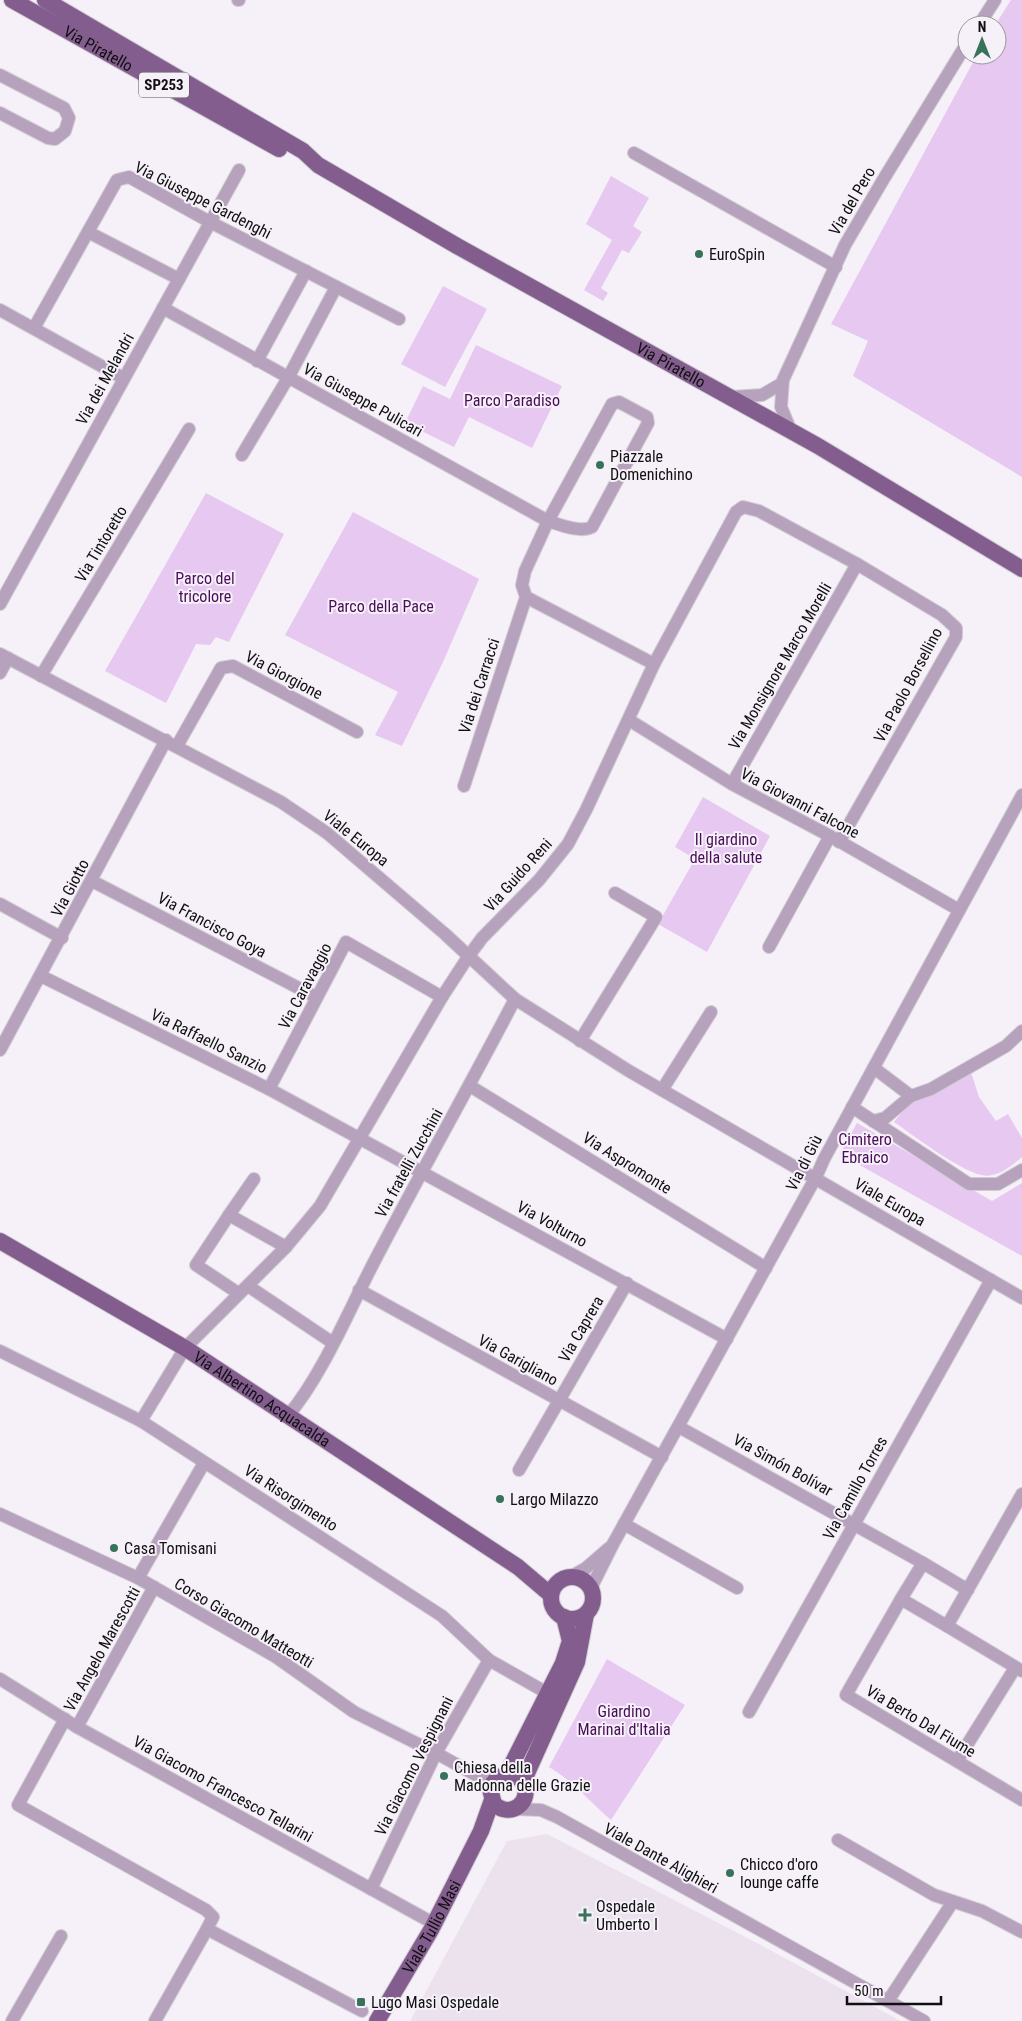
<svg xmlns="http://www.w3.org/2000/svg" width="1022" height="2021" viewBox="0 0 1022 2021" font-family="'Roboto Condensed',sans-serif">
<rect width="100%" height="100%" fill="#f6f1f8"/>
<polygon fill="#ece2ee" points="547,1834 755,1942 901,2021 410,2021 507,1841"/>
<g fill="#e6c8f0">
<polygon points="1011,0 1022,0 1022,477 853,376 868,341 831,324 977,55 997,55 997,25 995,25"/>
<polygon points="611,176 649,198 633,226 642,232 629,253 622,250 601,288 608,293 603,301 584,290 612,240 586,224"/>
<polygon points="443,286 487,309 445,387 401,364"/>
<polygon points="476,345 562,386 532,448 469,417 454,447 405,423 423,386 450,399"/>
<polygon points="206,493 284,534 229,642 216,637 210,645 196,644 166,703 105,671"/>
<polygon points="353,512 479,579 443,662 402,746 375,735 398,692 285,635"/>
<polygon points="703,797 770,836 707,952 658,924 695,859 675,847"/>
<path d="M971,1072l8,25 17,24 12,-7 14,24v19c-11,9 -25,22 -41,18 -22,-5 -67,-39 -87,-53l13,-16z"/>
<polygon points="857,1123 992,1201 1022,1183 1022,1256 840,1154"/>
<path d="M607,1659l78,46 -74,115c-21,-18 -38,-39 -62,-53z"/>
</g>
<g fill="none" stroke-linecap="round" stroke-linejoin="round">
<defs>
<g id="minor">
<polyline points="238,0 239,0"/>
<polyline points="979,25 995,0"/>
<polyline points="0,75 64,108 69,118 65,131 55,139 48,138 0,113"/>
<polyline points="634,153 836,267"/>
<polyline points="88,232 179,279"/>
<path d="M163,308l385,213c13,4 32,12 44,6l56,-104 -1,-6 -28,-15 -7,2 -64,117 -23,50 -3,14 4,12 -62,189"/>
<polyline points="0,310 123,378"/>
<polyline points="34,328 117,180 129,177 210,222 399,319"/>
<polyline points="257,361 306,271"/>
<polyline points="731,397 762,395 781,384"/>
<polyline points="791,431 781,407 783,380 845,245 883,180 967,43"/>
<polyline points="242,455 288,378 336,287"/>
<polyline points="526,597 654,664"/>
<polyline points="0,604 239,170"/>
<polyline points="0,654 281,802 327,833 445,934 515,999 629,1071 1022,1298"/>
<polyline points="0,673 8,658"/>
<polyline points="41,676 189,429"/>
<polyline points="629,720 732,784 830,836 959,910"/>
<polyline points="177,746 221,668 233,666 357,732"/>
<polyline points="732,784 857,564"/>
<polyline points="92,881 316,997"/>
<polyline points="0,904 62,938"/>
<polyline points="769,947 830,836"/>
<polyline points="41,976 269,1089 727,1339"/>
<polyline points="580,1041 656,917 615,893"/>
<polyline points="0,1050 166,740"/>
<polyline points="874,1068 911,1096"/>
<polyline points="470,1086 766,1268"/>
<polyline points="269,1089 346,942 442,997"/>
<polyline points="662,1090 711,1012"/>
<polyline points="852,1107 969,1184 998,1184 1022,1170"/>
<polyline points="873,1121 885,1118 911,1096 931,1089 1006,1046 1022,1031"/>
<polyline points="229,1215 254,1179"/>
<polyline points="248,1286 333,1343"/>
<polyline points="359,1290 662,1457"/>
<polyline points="238,1293 196,1265 229,1215 286,1247"/>
<polyline points="0,1351 141,1421 442,1616 489,1660 549,1694"/>
<path d="M287,1417c35,-41 62,-107 87,-155 46,-88 95,-175 141,-263"/>
<polyline points="141,1421 185,1348 286,1247 320,1206 442,997 468,957 482,938 539,880 568,844 586,810 654,664 736,512 743,507 759,511 857,564 942,615 956,628 956,637 839,842"/>
<polyline points="679,1427 923,1563"/>
<polyline points="519,1470 627,1283"/>
<polyline points="0,1514 138,1578 276,1657 354,1712 436,1753 492,1784"/>
<polyline points="624,1524 737,1588"/>
<polyline points="570,1577 586,1568 609,1548"/>
<polyline points="138,1578 204,1463"/>
<polyline points="591,1588 613,1544 816,1177 824,1159 1022,795"/>
<polyline points="968,1590 923,1563 901,1599 947,1626 1022,1494"/>
<polyline points="901,1599 846,1695 1022,1800"/>
<polyline points="947,1626 1022,1671"/>
<polyline points="0,1679 77,1727 433,1923"/>
<polyline points="749,1712 991,1280"/>
<polyline points="65,1719 18,1805 206,1910 213,1917 207,1929 362,2011"/>
<polyline points="77,1727 154,1587"/>
<polyline points="957,1761 1015,1668"/>
<polyline points="517,1809 541,1810 557,1817 924,2021"/>
<polyline points="838,1840 934,1895 982,1911 1022,1932"/>
<polyline points="371,1889 436,1753 489,1660"/>
<polyline points="888,2001 952,1903"/>
<polyline points="12,2021 61,1936"/>
<polyline points="155,2021 207,1929"/>
</g>
<g id="major">
<path id="s1" d="M12,0l267,149"/>
<path id="s2" d="M45,0l258,151 15,14 139,81 361,200 204,123"/>
<path id="s3" d="M0,1241l185,107 333,219 33,28"/>
<circle cx="572" cy="1598" r="21"/>
<polyline points="507,1774 563,1663 570,1641 564,1617"/>
<path d="M523,1782c-11,-12 -27,-9 -33,7l4,15c17,15 39,-2 29,-22l54,-120 9,-48"/>
<path id="s4" d="M377,2021l54,-91 50,-99 11,-31"/>
</g>
</defs>
<use href="#minor" stroke="#d1cdd3" stroke-width="14"/>
<use href="#major" stroke="#d1cdd3" stroke-width="18"/>
<use href="#minor" stroke="#b7a2bd" stroke-width="12"/>
<use href="#major" stroke="#835d8e" stroke-width="16"/>
</g>
<g fill="#38725b" stroke="#f6f1f8" stroke-width="2">
<circle cx="699" cy="254" r="5"/>
<circle cx="600" cy="465" r="5"/>
<circle cx="500" cy="1499" r="5"/>
<circle cx="114" cy="1548" r="5"/>
<circle cx="444" cy="1776" r="5"/>
<circle cx="730" cy="1873" r="5"/>
<path d="M582.5 1907.5h5v5h5v5h-5v5h-5v-5h-5v-5h5z"/>
<rect x="356" y="1997" width="10" height="10" rx="2.5"/>
</g>
<g text-anchor="middle" dominant-baseline="central" stroke-width="4" stroke-linejoin="round" paint-order="stroke">
<rect fill="#f6f1f8" stroke="#555356" stroke-width="1" x="139" y="72.5" width="50" height="25" rx="4"/>
<g font-size="15" font-weight="bold" fill="#100f11">
<text x="164" y="85">SP253</text>
</g>
<g font-size="16" fill="#100f11" stroke="#f6f1f8">
<text stroke="none"><textPath href="#s1" startOffset="99">Via Piratello</textPath></text>
<text transform="translate(203 200) rotate(27)">Via Giuseppe Gardenghi</text>
<text transform="translate(852 201) rotate(-60)">Via del Pero</text>
<text stroke="none"><textPath href="#s2" startOffset="725">Via Piratello</textPath></text>
<text transform="translate(105 379) rotate(-61)">Via dei Melandri</text>
<text transform="translate(363 400) rotate(29)">Via Giuseppe Pulicari</text>
<text transform="translate(101 544) rotate(-59)">Via Tintoretto</text>
<text transform="translate(780 666) rotate(-60)">Via Monsignore Marco Morelli</text>
<text transform="translate(284 675) rotate(28)">Via Giorgione</text>
<text transform="translate(908 685) rotate(-62)">Via Paolo Borsellino</text>
<text transform="translate(479 686) rotate(-72)">Via dei Carracci</text>
<text transform="translate(800 803) rotate(28)">Via Giovanni Falcone</text>
<text transform="translate(356 838) rotate(39)">Viale Europa</text>
<text transform="translate(518 875) rotate(-48)">Via Guido Reni</text>
<text transform="translate(70 888) rotate(-62)">Via Giotto</text>
<text transform="translate(212 925) rotate(28)">Via Francisco Goya</text>
<text transform="translate(305 986) rotate(-62)">Via Caravaggio</text>
<text transform="translate(209 1041) rotate(26)">Via Raffaello Sanzio</text>
<text transform="translate(409 1163) rotate(-61)">Via fratelli Zucchini</text>
<text transform="translate(627 1163) rotate(32)">Via Aspromonte</text>
<text transform="translate(804 1163) rotate(-63)">Via di Giù</text>
<text transform="translate(890 1202) rotate(30)">Viale Europa</text>
<text transform="translate(552 1224) rotate(29)">Via Volturno</text>
<text transform="translate(581 1329) rotate(-60)">Via Caprera</text>
<text transform="translate(518 1360) rotate(29)">Via Garigliano</text>
<text stroke="none"><textPath href="#s3" startOffset="306">Via Albertino Acquacalda</textPath></text>
<text transform="translate(783 1465) rotate(29)">Via Simón Bolívar</text>
<text transform="translate(855 1488) rotate(-61)">Via Camillo Torres</text>
<text transform="translate(291 1498) rotate(33)">Via Risorgimento</text>
<text transform="translate(244 1623) rotate(31)">Corso Giacomo Matteotti</text>
<text transform="translate(102 1649) rotate(-61)">Via Angelo Marescotti</text>
<text transform="translate(921 1721) rotate(31)">Via Berto Dal Fiume</text>
<text transform="translate(414 1766) rotate(-63)">Via Giacomo Vespignani</text>
<text transform="translate(223 1789) rotate(29)">Via Giacomo Francesco Tellarini</text>
<text transform="translate(661 1858) rotate(29)">Viale Dante Alighieri</text>
<text stroke="none"><textPath href="#s4" startOffset="109">Viale Tullio Masi</textPath></text>
</g>
<g font-size="16" fill="#100f11" stroke="#f6f1f8" text-anchor="start">
<text x="709" y="254">EuroSpin</text>
<text x="610" y="456">Piazzale<tspan x="610" dy="18">Domenichino</tspan></text>
<text x="510" y="1499">Largo Milazzo</text>
<text x="124" y="1548">Casa Tomisani</text>
<text x="454" y="1767">Chiesa della<tspan x="454" dy="18">Madonna delle Grazie</tspan></text>
<text x="740" y="1864">Chicco d'oro<tspan x="740" dy="18">lounge caffe</tspan></text>
<text x="596" y="1906">Ospedale<tspan x="596" dy="18">Umberto I</tspan></text>
<text x="371" y="2002">Lugo Masi Ospedale</text>
</g>
<g font-size="16" fill="#490c58" stroke="#f6f1f8">
<text x="512" y="400">Parco Paradiso</text>
<text x="205" y="578">Parco del<tspan x="205" dy="18">tricolore</tspan></text>
<text x="381" y="606">Parco della Pace</text>
<text x="726" y="839">Il giardino<tspan x="726" dy="18">della salute</tspan></text>
<text x="865" y="1139">Cimitero<tspan x="865" dy="18">Ebraico</tspan></text>
<text x="624" y="1711">Giardino<tspan x="624" dy="18">Marinai d'Italia</tspan></text>
</g>
</g>
<g transform="translate(982 40)"><circle r="24" fill="#f6f1f8" stroke="#9a979c"/>
<path d="M0-4L9 19L0 12L-9 19Z" fill="#38725b"/>
<text y="-8" font-size="14" font-weight="bold" text-anchor="middle" fill="#100f11">N</text>
</g>
<path d="M847 1996v8h94v-8" fill="none" stroke="#100f11" stroke-width="2.5"/>
<text x="854" y="1996" font-size="15" fill="#100f11" stroke="#f6f1f8" stroke-width="4" paint-order="stroke">50 m</text>
</svg>
